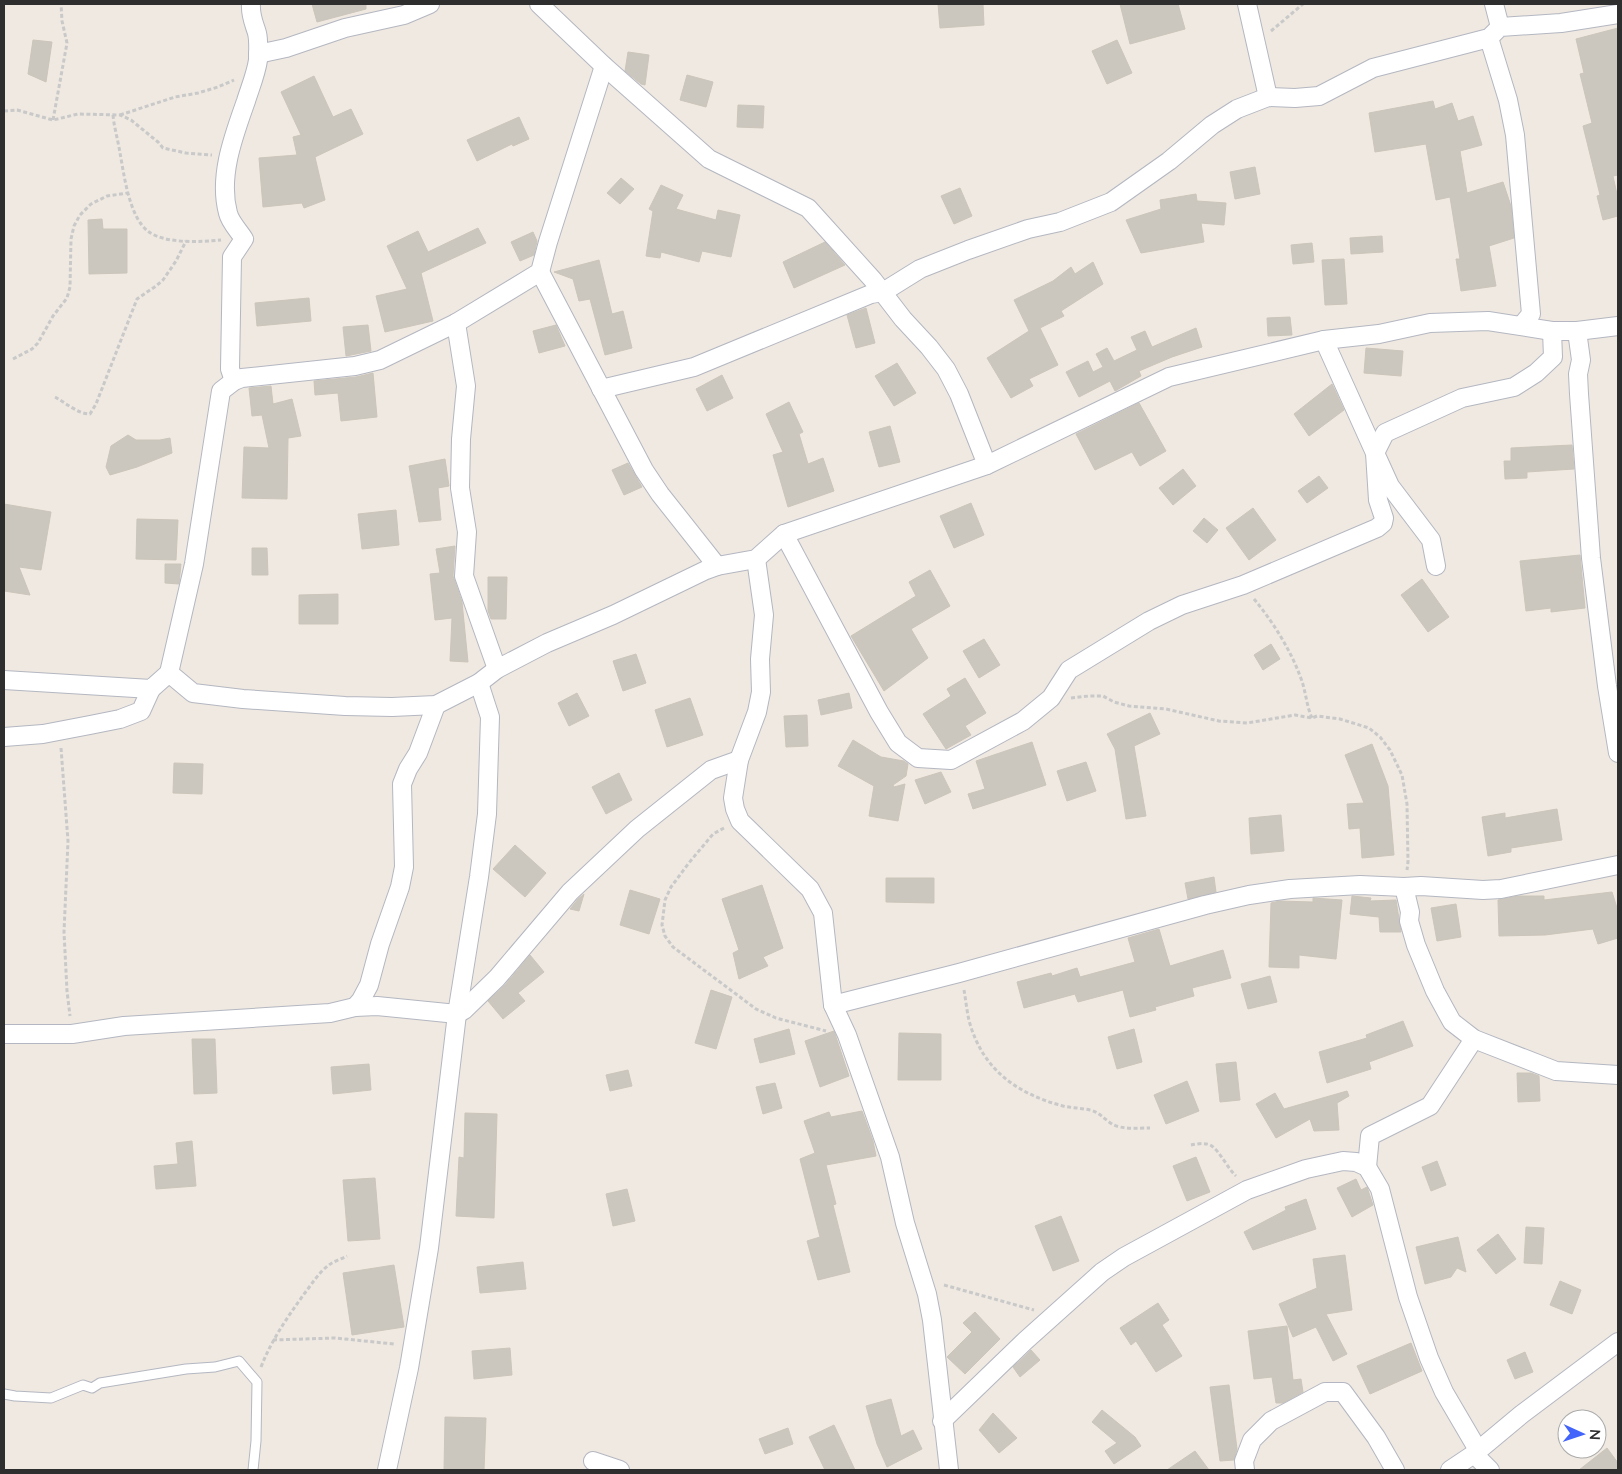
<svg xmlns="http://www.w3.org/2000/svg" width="1622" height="1474" viewBox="0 0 1622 1474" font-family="Lato,sans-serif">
<rect width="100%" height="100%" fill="#efe9e1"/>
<g fill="#cbc7bf" stroke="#cbc5ba">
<polygon points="312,4 366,4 366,9 317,22"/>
<polygon points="938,4 983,4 984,25 940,28"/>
<polygon points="1120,4 1178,4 1185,29 1130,44"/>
<polygon points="1618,28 1618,175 1613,176 1618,199 1618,216 1603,220 1597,196 1600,195 1583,126 1592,123 1580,74 1584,73 1576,39"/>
<polygon points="33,40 52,42 46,82 28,74"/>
<polygon points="1117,40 1132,73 1107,84 1092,51"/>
<polygon points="628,52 649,55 645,85 641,84 625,71"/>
<polygon points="687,75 713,82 706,107 680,100"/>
<polygon points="314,76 333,117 351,109 363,134 315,157 325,200 304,208 302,203 263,207 259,158 297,155 293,137 301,135 281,92"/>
<polygon points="1433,101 1435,109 1452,103 1458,121 1473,116 1482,145 1460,151 1467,193 1503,182 1511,206 1514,238 1489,246 1496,286 1461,291 1456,259 1460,259 1450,197 1436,200 1426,144 1375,152 1369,113"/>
<polygon points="738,105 764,106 763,128 737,127"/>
<polygon points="519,117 529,139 513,146 512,144 477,161 467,140"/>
<polygon points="1255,167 1260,194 1235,199 1230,172"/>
<polygon points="621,178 634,189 620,204 607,193"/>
<polygon points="661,185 683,195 676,209 716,220 718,210 740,215 731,257 702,251 699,262 661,252 660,258 646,256 653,211 649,209"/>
<polygon points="960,188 972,216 954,224 941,196"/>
<polygon points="1196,194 1197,201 1226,203 1224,225 1201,223 1204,242 1141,253 1126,220 1161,209 1160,200"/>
<polygon points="102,219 103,229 127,229 127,273 89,274 88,220"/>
<polygon points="478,228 486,243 421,273 433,321 385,332 376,296 407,289 387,246 418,231 428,252"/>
<polygon points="533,232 537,241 534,255 520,261 511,242"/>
<polygon points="1382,236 1383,252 1351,254 1350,238"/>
<polygon points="825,242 845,265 794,288 783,262"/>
<polygon points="1312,243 1314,262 1293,264 1291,245"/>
<polygon points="1344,259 1347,304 1325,305 1322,260"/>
<polygon points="599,260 612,314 623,311 632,348 605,355 590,299 579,301 573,279 554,272"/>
<polygon points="1093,262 1103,284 1061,311 1064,316 1040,328 1058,365 1029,379 1033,386 1011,398 987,358 1029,331 1014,300 1053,281 1071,267 1075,274"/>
<polygon points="309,298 311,321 257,326 255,303"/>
<polygon points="866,308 875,343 856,348 847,315"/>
<polygon points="1290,317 1292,335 1268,336 1267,318"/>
<polygon points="368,325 371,351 346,356 343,327"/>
<polygon points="556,325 565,346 539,353 533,331"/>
<polygon points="1196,328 1202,347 1172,357 1139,371 1141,376 1115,391 1110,381 1079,397 1066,372 1088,361 1093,372 1103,367 1096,354 1107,348 1114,361 1137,350 1131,337 1145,331 1152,347"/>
<polygon points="1366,348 1403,351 1401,376 1364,373"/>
<polygon points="897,363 916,393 894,406 875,376"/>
<polygon points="373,373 377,417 341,421 338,393 315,395 314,381 356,377"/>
<polygon points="722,375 733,398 707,411 696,389"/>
<polygon points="1332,384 1344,410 1309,436 1294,414"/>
<polygon points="271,386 273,404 292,399 301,436 288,438 287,499 242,498 244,447 269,448 262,415 252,416 249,388"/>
<polygon points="789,402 803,432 799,434 808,464 823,458 834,491 788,507 773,455 783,452 766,414"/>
<polygon points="1139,403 1166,451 1140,466 1132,452 1095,470 1076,434"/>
<polygon points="890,426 900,462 879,467 869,432"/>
<polygon points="128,435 136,440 160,440 170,438 172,453 137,467 110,475 106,467 111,446"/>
<polygon points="1572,445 1574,469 1527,472 1527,478 1505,479 1504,461 1511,461 1511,448"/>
<polygon points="445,459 449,486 438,488 441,520 419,522 409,466"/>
<polygon points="628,463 642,487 624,495 612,470"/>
<polygon points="1183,469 1196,486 1173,505 1159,488"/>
<polygon points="1319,476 1328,488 1307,503 1298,491"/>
<polygon points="971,503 984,535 954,548 940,516"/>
<polygon points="4,504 51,512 41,570 19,567 30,595 4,591"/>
<polygon points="1253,508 1276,540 1249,560 1226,528"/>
<polygon points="396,510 399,545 362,549 358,514"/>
<polygon points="1204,518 1218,530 1207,543 1193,531"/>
<polygon points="137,519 178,520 176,560 136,559"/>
<polygon points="455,546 453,576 462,602 468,662 450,661 452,618 435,620 430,574 440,573 436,549"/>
<polygon points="252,548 267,548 268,575 252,575"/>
<polygon points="1580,555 1585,608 1551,612 1551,608 1526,611 1520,561"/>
<polygon points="165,564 181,564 179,584 165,583"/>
<polygon points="930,570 950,606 911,629 928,658 884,691 851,636 916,596 909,582"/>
<polygon points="488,577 507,577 506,619 491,619 488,611"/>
<polygon points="1422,579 1449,617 1428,632 1401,595"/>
<polygon points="338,594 338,624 299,624 299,595"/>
<polygon points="984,639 1000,665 979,678 963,651"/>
<polygon points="1271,644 1280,659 1263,670 1254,655"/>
<polygon points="636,654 646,683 623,691 613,661"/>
<polygon points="965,678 986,713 965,726 971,735 946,749 923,714 951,696 947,689"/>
<polygon points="577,693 589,716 569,726 558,703"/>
<polygon points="849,693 852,708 821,715 818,700"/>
<polygon points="690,698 703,735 667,747 655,710"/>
<polygon points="1150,713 1160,734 1134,746 1146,816 1126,819 1115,749 1107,734"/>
<polygon points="807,715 808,746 786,747 784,716"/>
<polygon points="853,740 881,757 904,761 908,764 906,776 893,785 894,787 905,784 898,821 869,816 874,786 838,766"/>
<polygon points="1032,742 1046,785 973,809 968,794 985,789 976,761"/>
<polygon points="1372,744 1388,786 1394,855 1362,858 1360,828 1349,829 1347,804 1364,803 1345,755"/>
<polygon points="1086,762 1096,791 1067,801 1057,771"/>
<polygon points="174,763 203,764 202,794 173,793"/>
<polygon points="941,772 951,792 925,804 915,780"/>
<polygon points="619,773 632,800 606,814 592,787"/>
<polygon points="1557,809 1562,840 1511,848 1511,852 1488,856 1482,817 1505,813 1505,818"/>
<polygon points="1281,815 1284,851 1251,854 1249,818"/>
<polygon points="515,845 546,873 525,897 493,869"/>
<polygon points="1214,877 1216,892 1188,899 1185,883"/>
<polygon points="886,878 934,878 934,903 886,902"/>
<polygon points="762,885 783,948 763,957 768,966 739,979 733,953 739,950 722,899"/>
<polygon points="630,890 660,899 649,934 620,925"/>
<polygon points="1612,892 1618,911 1618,938 1598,944 1593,929 1545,935 1499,936 1498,900 1518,896 1544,896 1544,900"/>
<polygon points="584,894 579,911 570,909 578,899"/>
<polygon points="1352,896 1371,898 1370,901 1396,900 1401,932 1380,932 1379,917 1350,914"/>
<polygon points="1313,898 1342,900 1336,959 1299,955 1299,968 1269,967 1271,903 1280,901 1313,902"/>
<polygon points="1456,904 1461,937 1437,941 1431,908"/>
<polygon points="1159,929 1170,966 1223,950 1231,978 1192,988 1194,996 1155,1007 1156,1010 1130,1017 1123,990 1078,1002 1075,994 1024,1008 1017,982 1051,973 1052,976 1077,968 1080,977 1135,962 1128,938"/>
<polygon points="530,955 544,972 518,993 525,1001 503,1019 488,1001 505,985"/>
<polygon points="1270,976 1277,1002 1248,1009 1241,984"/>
<polygon points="711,990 732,997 716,1049 695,1043"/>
<polygon points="1403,1021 1413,1046 1369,1062 1371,1069 1327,1083 1319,1052 1367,1038 1366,1035"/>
<polygon points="789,1029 795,1054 760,1063 754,1039"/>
<polygon points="1134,1029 1142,1062 1117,1069 1108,1037"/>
<polygon points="834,1031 849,1076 820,1087 805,1041"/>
<polygon points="899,1033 941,1034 941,1080 898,1080"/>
<polygon points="192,1039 215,1039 217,1093 194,1094"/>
<polygon points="1236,1062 1240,1100 1220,1102 1216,1064"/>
<polygon points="369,1064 371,1090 333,1094 331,1067"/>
<polygon points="628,1070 632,1086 610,1091 606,1075"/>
<polygon points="1517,1073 1531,1073 1539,1076 1540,1101 1518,1102"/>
<polygon points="1187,1081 1199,1111 1166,1124 1154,1095"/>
<polygon points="775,1083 782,1108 763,1114 756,1087"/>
<polygon points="1347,1091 1349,1096 1337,1103 1339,1130 1314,1131 1310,1119 1276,1138 1256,1104 1275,1093 1284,1109"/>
<polygon points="862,1111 873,1141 876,1156 826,1165 836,1204 833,1205 850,1272 818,1280 807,1241 820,1237 800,1159 815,1153 804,1121 829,1112 831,1117"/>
<polygon points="465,1113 497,1114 494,1218 456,1216 459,1157 464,1158"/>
<polygon points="192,1141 196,1186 156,1189 154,1166 178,1164 176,1143"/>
<polygon points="1196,1157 1210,1192 1187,1201 1173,1166"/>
<polygon points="1437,1161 1446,1185 1431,1191 1422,1167"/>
<polygon points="375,1178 380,1239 348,1241 343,1180"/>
<polygon points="1356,1179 1361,1190 1367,1187 1373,1205 1352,1217 1337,1188"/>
<polygon points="627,1189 635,1221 613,1226 606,1194"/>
<polygon points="1306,1199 1316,1229 1253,1250 1244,1232 1286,1210 1285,1207"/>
<polygon points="1061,1216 1079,1261 1053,1271 1035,1226"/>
<polygon points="1526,1227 1544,1228 1542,1264 1524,1263"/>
<polygon points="1498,1234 1516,1259 1496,1274 1477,1250"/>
<polygon points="1458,1237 1466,1272 1457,1268 1451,1277 1425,1284 1416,1247"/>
<polygon points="1345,1255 1352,1310 1326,1314 1347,1354 1333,1361 1316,1327 1293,1337 1279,1304 1317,1288 1313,1259"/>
<polygon points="523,1262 526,1289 480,1293 477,1267"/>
<polygon points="394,1265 404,1327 352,1335 343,1273"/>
<polygon points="1560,1281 1581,1290 1572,1314 1550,1305"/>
<polygon points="1158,1303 1169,1320 1162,1325 1182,1356 1156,1372 1136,1341 1131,1345 1120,1328"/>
<polygon points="975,1312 1000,1339 965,1374 947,1357 972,1332 963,1323"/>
<polygon points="1287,1326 1293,1380 1301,1379 1303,1392 1283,1403 1276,1403 1272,1377 1254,1379 1248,1331"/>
<polygon points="1411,1343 1422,1371 1370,1394 1357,1366"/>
<polygon points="510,1348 512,1375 474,1379 472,1351"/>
<polygon points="1031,1350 1040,1360 1020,1377 1013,1367"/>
<polygon points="1525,1352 1533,1372 1515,1379 1507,1360"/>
<polygon points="1229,1385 1237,1449 1234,1460 1220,1461 1210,1387"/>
<polygon points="891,1399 901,1436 913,1430 922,1449 887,1467 877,1444 866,1406"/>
<polygon points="1102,1410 1135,1437 1141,1446 1114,1464 1105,1451 1117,1443 1092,1422"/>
<polygon points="993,1413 1017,1438 999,1453 979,1430"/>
<polygon points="445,1417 486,1418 484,1470 444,1470"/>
<polygon points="834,1425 855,1470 825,1470 809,1437"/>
<polygon points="788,1428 793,1444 765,1454 759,1439"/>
<polygon points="1607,1448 1618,1463 1618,1470 1579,1470"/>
<polygon points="1195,1451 1209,1470 1167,1470"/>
</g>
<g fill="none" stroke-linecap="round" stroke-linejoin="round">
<defs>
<polyline id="service" points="4,1394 15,1396 51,1398 83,1385 92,1388 100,1383 186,1369 215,1367 239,1361 257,1382 256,1441 253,1470"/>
<g id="minor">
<polyline points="539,4 604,66 709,159 808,208 873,280 903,319 929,347 946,369 959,394 987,465"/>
<polyline points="1247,4 1268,97"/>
<polyline points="1494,4 1500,27"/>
<polyline points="1489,38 1508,100 1515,135 1531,314 1522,325"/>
<polyline points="258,54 286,48 345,28 404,15 430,4"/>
<polyline points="540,272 644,470 660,494 717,566"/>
<polyline points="456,323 466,386 461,439 460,488 467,532 464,576 497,669"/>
<polyline points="1577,331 1581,360 1578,374 1579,394 1591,558 1607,686 1618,753"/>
<path d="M234,381l-4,-12 2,-112 12,-18c-5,-8 -14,-17 -16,-26 -10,-37 6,-78 18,-112 4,-13 10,-27 12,-41 0,-8 1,-19 -1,-27 -3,-10 -7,-18 -6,-29"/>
<polyline points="601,389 694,367 871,294 883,292 920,269 968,250 1028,229 1060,222 1111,202 1169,161 1212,125 1237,109 1268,97 1295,98 1319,96 1373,68 1489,38 1500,27 1561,23 1618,14"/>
<polyline points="784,534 879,712 898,743 918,758 951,760 1023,721 1051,698 1069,670 1149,621 1182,605 1243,585 1377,528 1383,523 1384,518 1378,500 1375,453 1324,340"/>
<polyline points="756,559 764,615 760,659 761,692 757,712 739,760 733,798 735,809 740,821 810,889 823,913 833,1005 847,1035 890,1157 905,1223 927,1294 932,1320 949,1470"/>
<polyline points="1436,566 1431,540 1390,486 1375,453 1385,433 1462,398 1514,387 1536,373 1553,357 1552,331"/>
<polyline points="169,673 194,564 221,391 234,381 242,378 355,366 380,360 456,323 540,272 548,242 604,66"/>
<polyline points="4,680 151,689 169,673 193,693 243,699 345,706 392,707 436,705 479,683 497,669 547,643 613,615 706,570 717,566 756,559 784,534 987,465 1169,377 1324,340 1379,334 1430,323 1488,321 1552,331 1577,331 1618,326"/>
<polyline points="4,737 43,734 90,725 120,719 141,711 151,689"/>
<polyline points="1404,887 1410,912 1409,921 1416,945 1435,991 1452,1022 1474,1039 1556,1071 1618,1075"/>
<polyline points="833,1005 959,973 1205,905 1249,895 1290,889 1360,885 1404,887 1421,886 1483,890 1501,889 1618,865"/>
<polyline points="355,1007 361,1000 369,985 380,944 400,887 404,867 402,784 408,769 418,753 436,705"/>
<polyline points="4,1034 72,1034 124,1026 330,1013 355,1007 377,1006 457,1014 464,1010 497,978 570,892 637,829 711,770 739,760"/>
<polyline points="1367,1167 1370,1136 1430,1106 1474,1039"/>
<polyline points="942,1421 1025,1341 1102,1272 1124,1257 1247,1190 1306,1169 1343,1161 1356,1162 1367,1167 1380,1189 1408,1297 1429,1358 1444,1392 1478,1450"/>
<polyline points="1474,1454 1490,1470"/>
<polyline points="593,1461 620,1470"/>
<polyline points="387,1470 409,1368 429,1248 457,1014 479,877 487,814 490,717 479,683"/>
<polyline points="1245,1470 1244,1461 1252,1440 1271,1421 1325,1392 1343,1392 1376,1437 1395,1470"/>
<polyline points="1450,1470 1474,1454 1522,1414 1618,1342"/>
</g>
</defs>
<use href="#service" stroke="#b4b7c1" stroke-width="11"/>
<use href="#minor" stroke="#b4b7c1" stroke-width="20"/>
<g stroke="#c9c9c9" stroke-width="3" stroke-dasharray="4 2.5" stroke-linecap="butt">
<polyline points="1271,31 1303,4"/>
<polyline points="4,111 17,110 53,120 78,114 120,115 131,120 158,142 163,148 186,153 212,155"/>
<path d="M113,115c1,12 5,25 7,38 4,21 9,65 29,79 17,12 52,10 72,8"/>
<polyline points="120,115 175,97 198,93 218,87 234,80"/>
<polyline points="53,120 67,43 62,21 61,4"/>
<polyline points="13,359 32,349 38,343 53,316 67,298 70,287 71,239 74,226 80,215 91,204 107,196 128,193"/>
<path d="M55,397c11,6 23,17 35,17l6,-10 41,-105 19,-13 7,-6 13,-19 10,-20"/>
<path d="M1254,599c19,23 36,50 46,77 6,14 6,29 12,42"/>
<polyline points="1071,698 1089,696 1103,696 1114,702 1129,706 1166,709 1219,721 1247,723 1295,715 1312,718 1317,716 1340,719 1369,728 1380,737 1390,750 1402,775 1407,804 1408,862 1407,870"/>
<polyline points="61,748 68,841 64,932 67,991 70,1016"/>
<polyline points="724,828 713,834 688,864 671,887 665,900 662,925 665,936 673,947 756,1009 776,1018 826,1031"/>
<path d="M964,990c2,11 3,24 6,34 14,47 48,70 93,82 9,2 18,2 27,4 9,2 14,9 22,14 10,6 27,4 38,4"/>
<path d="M1191,1145c5,-1 11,-2 16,-1 10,1 20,24 29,32"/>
<polyline points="944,1285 1034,1310"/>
<polyline points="273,1340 335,1338 394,1344"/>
<path d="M261,1367c11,-28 26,-49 43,-73 8,-10 15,-22 25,-29 5,-4 12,-6 18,-9"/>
</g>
<use href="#service" stroke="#fff" stroke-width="9"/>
<use href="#minor" stroke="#fff" stroke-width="18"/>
</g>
<rect width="1622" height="1474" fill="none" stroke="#2e2e2e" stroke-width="10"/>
<g transform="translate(1582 1434) rotate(93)"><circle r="24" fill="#ffffff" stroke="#ababab"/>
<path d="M0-4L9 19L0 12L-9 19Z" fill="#4264fb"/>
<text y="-8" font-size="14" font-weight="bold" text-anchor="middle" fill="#2e2e2e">N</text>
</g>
</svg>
